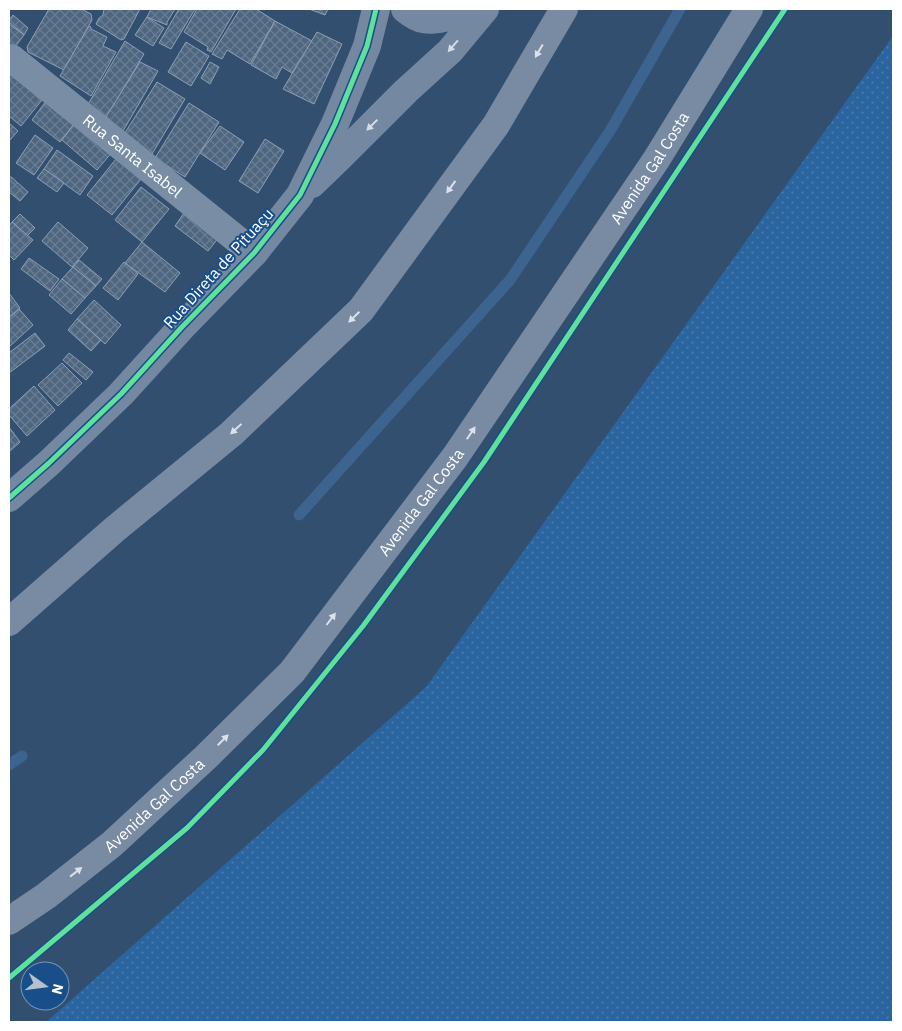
<svg xmlns="http://www.w3.org/2000/svg" width="902" height="1031" viewBox="0 0 902 1031" font-family="'IBM Plex Sans',sans-serif">
<defs>
<pattern id="garden-dots" width="8" height="8" patternUnits="userSpaceOnUse" patternTransform="scale(1.25)"><rect width="8" height="8" fill="#2b65a0"/><path d="M2 2h.1M6 6h.1" fill="none" stroke="#4b7cae" stroke-width="1.8" stroke-linecap="round"/></pattern>
<pattern id="building-cross-hatch" width="8" height="8" patternUnits="userSpaceOnUse" patternTransform="scale(1.25)"><rect width="8" height="8" fill="#4e6680"/><path d="M0 0l8 8M0 8l8-8" fill="none" stroke="#697d93"/></pattern>
</defs>
<rect width="100%" height="100%" fill="#324f70"/>
<polygon fill="url(#garden-dots)" points="893,36 893,1022 46,1022 426,687"/>
<g fill="none" stroke-linecap="round" stroke-linejoin="round">
<g stroke="#3d648f" stroke-width="11">
<polyline points="299,515 510,280 610,131 680,9"/>
<polyline points="9,765 22,756"/>
</g>
</g>
<g fill="url(#building-cross-hatch)" stroke="#8d9fb3">
<polygon points="49,9 81,9 91,14 92,20 64,70 28,52 27,47"/>
<polygon points="104,9 140,9 124,39 121,40 96,24 99,18 103,15"/>
<polygon points="151,9 175,9 167,22 167,25 147,17"/>
<polygon points="179,9 195,9 171,49 159,43"/>
<polygon points="197,9 236,9 211,52 207,50 208,47 184,32"/>
<polygon points="240,9 256,9 275,21 250,64 227,50 222,59 212,54"/>
<polygon points="309,9 328,9 325,15"/>
<polygon points="13,15 28,28 24,35 9,22 9,20"/>
<polygon points="147,17 164,28 153,46 135,35"/>
<polygon points="275,21 312,41 292,73 282,67 276,79 251,65"/>
<polygon points="9,24 24,35 9,55"/>
<polygon points="89,26 91,27 91,29 107,37 103,46 116,52 91,96 60,76"/>
<polygon points="317,32 342,44 314,104 283,89"/>
<polygon points="125,41 144,54 106,118 87,106"/>
<polygon points="186,42 209,56 191,86 168,72"/>
<polygon points="140,62 158,71 123,131 104,120"/>
<polygon points="210,62 219,67 210,84 201,78"/>
<polygon points="9,72 46,95 21,126 9,116"/>
<polygon points="157,82 185,99 152,154 123,136"/>
<polygon points="52,93 81,115 60,142 32,120"/>
<polygon points="189,103 219,122 185,177 155,158"/>
<polygon points="77,120 113,151 97,170 62,140"/>
<polygon points="9,123 18,131 9,141"/>
<polygon points="220,126 244,142 225,170 200,153"/>
<polygon points="35,135 53,148 34,175 16,163"/>
<polygon points="265,139 284,151 258,193 239,181"/>
<polygon points="57,150 93,176 80,195 44,169"/>
<polygon points="116,159 141,179 112,215 87,195"/>
<polygon points="44,169 64,183 57,192 37,178"/>
<polygon points="9,175 28,192 20,201 9,192"/>
<polygon points="141,187 169,209 142,242 115,220"/>
<polygon points="186,210 220,236 208,251 175,226"/>
<polygon points="20,214 35,228 27,236 12,222"/>
<polygon points="12,222 33,240 14,260 9,255 9,226"/>
<polygon points="58,222 88,248 72,267 42,241"/>
<polygon points="142,242 180,273 165,292 125,263"/>
<polygon points="29,258 59,279 50,291 21,269"/>
<polygon points="79,260 102,279 96,286 73,267"/>
<polygon points="124,262 138,274 118,300 103,288"/>
<polygon points="73,267 96,286 85,298 62,279"/>
<polygon points="62,279 85,298 71,314 49,295"/>
<polygon points="9,293 20,308 9,317"/>
<polygon points="94,300 121,325 105,344 77,319"/>
<polygon points="19,309 33,325 9,347 9,318"/>
<polygon points="77,319 101,340 91,351 68,330"/>
<polygon points="35,333 45,346 9,373 9,353"/>
<polygon points="69,353 93,372 86,380 63,360"/>
<polygon points="62,363 82,383 58,406 38,385"/>
<polygon points="34,386 55,410 27,436 9,415 9,409"/>
<polygon points="9,427 20,442 9,452"/>
</g>
<g fill="none" stroke-linecap="round" stroke-linejoin="round">
<path stroke="#798ea5" stroke-width="28" id="s1" d="M11,58l243,195"/>
<g stroke="#7489a1" stroke-width="28">
<path d="M405,9c5,4 11,9 18,10 10,4 44,-7 56,-10"/>
<polyline points="312,184 339,158 406,91 450,51 485,9"/>
<polyline points="9,498 49,463 121,394 181,328 254,253 300,195 335,124 367,46 376,9"/>
</g>
<g stroke="#788ba3" stroke-width="28">
<polyline points="9,622 115,529 231,434 361,310 496,125 564,9"/>
<path id="s2" d="M9,921l37,-25 66,-52 94,-87 86,-85 163,-215 201,-297 93,-151"/>
</g>
<defs>
<g id="cycleway">
<polyline points="9,498 49,463 121,394 181,328 254,253 300,195 335,124 367,46 376,9"/>
<polyline points="9,978 187,828 263,750 363,626 484,462 785,9"/>
</g>
</defs>
<use href="#cycleway" stroke="#184e8a" stroke-width="8"/>
<use href="#cycleway" stroke="#60e19b" stroke-width="5"/>
</g>
<defs><path id="oneway-solid" d="M-6-.8H1V-3.2L6.5 0L1 3.2V.8H-6Z" transform="scale(1.25)"/></defs>
<g fill="#d5dce3">
<use href="#oneway-solid" transform="translate(453 46) rotate(131)"/>
<use href="#oneway-solid" transform="translate(372 125) rotate(135)"/>
</g>
<g fill="#dde2e8">
<use href="#oneway-solid" transform="translate(539 51) rotate(120)"/>
<use href="#oneway-solid" transform="translate(451 187) rotate(126)"/>
<use href="#oneway-solid" transform="translate(354 317) rotate(136)"/>
<use href="#oneway-solid" transform="translate(236 429) rotate(137)"/>
<use href="#oneway-solid" transform="translate(471 433) rotate(-56)"/>
<use href="#oneway-solid" transform="translate(331 619) rotate(-53)"/>
<use href="#oneway-solid" transform="translate(223 740) rotate(-45)"/>
<use href="#oneway-solid" transform="translate(76 872) rotate(-38)"/>
</g>
<g text-anchor="middle" dominant-baseline="central" stroke-width="4" stroke-linejoin="round" paint-order="stroke">
<g font-size="16" fill="#fff" stroke="#184e8a">
<text stroke="none"><textPath href="#s1" startOffset="156">Rua Santa Isabel</textPath></text>
<text stroke="none"><textPath href="#s2" startOffset="996">Avenida Gal Costa</textPath></text>
<text transform="translate(218 268) rotate(-48)">Rua Direta de Pituaçu</text>
<text stroke="none"><textPath href="#s2" startOffset="591">Avenida Gal Costa</textPath></text>
<text stroke="none"><textPath href="#s2" startOffset="186">Avenida Gal Costa</textPath></text>
</g>
</g>
<rect width="902" height="1031" fill="none" stroke="#ffffff" stroke-width="20"/>
<g transform="translate(45 986) rotate(104)"><circle r="24" fill="#184e8a" stroke="#7495b9"/>
<path d="M0-4L9 19L0 12L-9 19Z" fill="#b7c1cd"/>
<text y="-8" font-size="14" font-weight="bold" text-anchor="middle" fill="#ffffff">N</text>
</g>
</svg>
